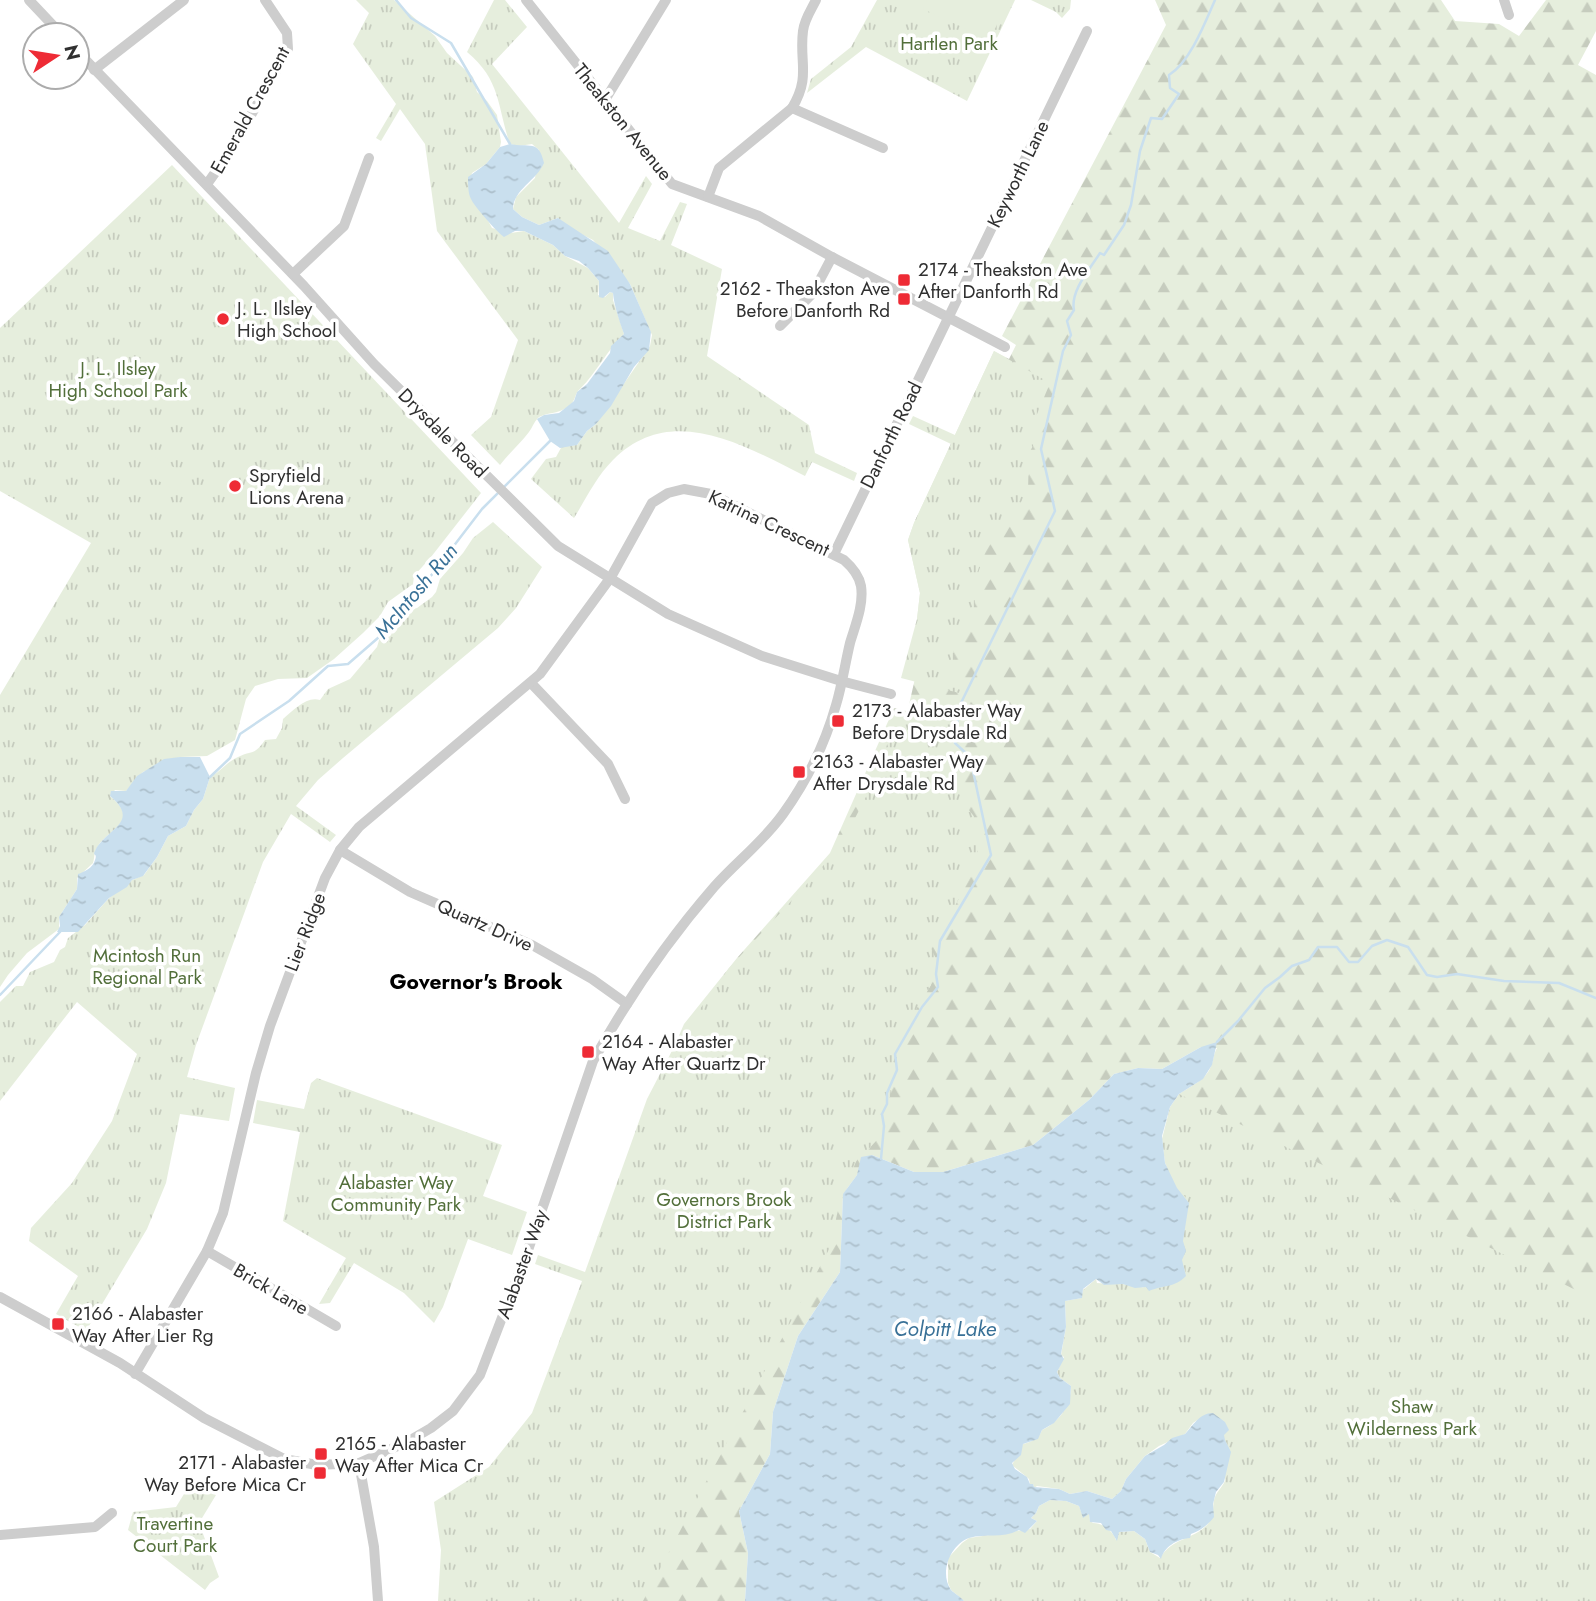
<svg xmlns="http://www.w3.org/2000/svg" width="1596" height="1601" viewBox="0 0 1596 1601" font-family="Jost,sans-serif">
<defs>
<pattern id="forest-firs" width="22" height="20" patternUnits="userSpaceOnUse" patternTransform="scale(1.75)"><rect width="22" height="20" fill="#e6eedd"/><path d="M5 1l3.5 6h-7zM16 11l3.5 6h-7z" fill="#c6ccbe"/></pattern>
<pattern id="park-tufts" width="24" height="20" patternUnits="userSpaceOnUse" patternTransform="scale(1.75)"><rect width="24" height="20" fill="#e6eedd"/><path d="M3 7l-1-3M5 7V3M7 7l1-3M15 17l-1-3M17 17v-4M19 17l1-3" fill="none" stroke="#c6ccbe"/></pattern>
<pattern id="water-ripples" width="26" height="14" patternUnits="userSpaceOnUse" patternTransform="scale(1.75)"><rect width="26" height="14" fill="#c9dfee"/><path d="M2 4q2-2 4 0t4 0M15 11q2-2 4 0t4 0" fill="none" stroke="#adc0cc"/></pattern>
</defs>
<rect width="100%" height="100%" fill="#fff"/>
<path fill="url(#forest-firs)" d="M1155,0h286l14,21 44,3 20,12 27,-36h50v31l-18,34 18,10v1526l-354,-81 -96,-233 33,-193c12,-8 27,-14 32,-28 3,-7 2,-11 6,-18l-16,-1 -39,22 -24,-1 -24,6 -25,26 -56,45 -90,27h-29l-42,-17 -29,39 -3,78 -42,64 -25,76 -3,42 -31,57 9,42 -3,48h-166l61,-475 44,-102 53,-66 93,-105 64,-145 12,10 10,-44 1,-55 3,-26 -12,-53 6,-17 80,-172 15,8 7,-14 -14,-9 164,-311z"/>
<g fill="url(#park-tufts)">
<path d="M356,0h38l41,36 12,17 26,24 4,15 10,9 10,14 4,27 -1,5 -14,17 -14,9c-8,29 9,31 20,55l19,5 13,-2 29,14 12,11 23,12 11,13 -1,14 7,2 5,-5 3,1v7l11,34c-17,16 -27,38 -44,55 -5,4 -4,9 -8,14 -12,13 -25,8 -34,15 -4,4 -6,10 -9,14 -9,12 -20,21 -29,33l-29,-30 20,-18 27,-77 -81,-109 -12,-87 -25,-35 -19,32 -5,-3 20,-34 -43,-60 16,-31z"/>
<path d="M494,0h11l22,27 -35,37 127,159 27,-47 6,8 -24,44 32,13 20,-39 7,2 -16,41 51,24 -15,87 102,69 6,28 42,20 -3,8 -42,-19 -7,14c-60,-30 -134,-75 -192,-16 -17,17 -27,39 -39,58l-43,-39 15,-20 10,-2 6,-11 15,-1 10,-14 9,-7 54,-78 2,-11 -22,-51 -37,-44 -22,-11 -13,-11 -19,7 -17,-8 -9,-8 3,-12 19,-19 4,-28 -7,-6 -13,2 -9,-2c-13,-38 -9,-64 -43,-92z"/>
<polygon points="877,0 1015,0 967,101 866,47 807,93 811,79 851,47"/>
<polygon points="1031,0 1071,0 1070,9 1062,18 1056,12"/>
<path d="M172,165l309,328 -50,64 -17,19 -1,8 -25,18 -8,14 -17,17 -29,26 -27,19 -29,1 -23,7 -9,13 -11,41 -28,16 -27,1 -37,15 -17,19 -11,-1 -5,6c34,28 -7,33 -15,56 -1,4 -1,8 -2,11l-16,15v11l-18,28v12l-32,24 -19,22 -8,12v-292l91,-152 -91,-52v-163z"/>
<polygon points="994,351 1050,383 1035,419 1033,446 1029,453 1028,491 1020,504 1006,512 988,544 976,579 974,614 953,642 955,672 963,689 963,694 901,678 917,619 920,593 908,540 914,523 951,444 909,424 913,416 955,435"/>
<path d="M493,522l49,45 -26,41 -18,20 -155,130 -25,22 -22,26 40,29 -6,7 -39,-28 -28,48 -67,183 -9,32 48,11 -6,33 -49,-7 -14,69 -19,46 -61,102 -30,-17 22,-38 -49,-35 2,-13 41,-45 40,-62 25,-67 -60,-52 -77,99v-99l16,-16h7l7,-14 24,-10 6,-12 5,-3 3,-9 17,-13 24,-27 23,-18 12,-5 13,-18 11,-21 18,-10 8,-16 9,-11 7,-22c11,-6 17,-15 28,-20 15,-8 15,0 27,-17l11,-1 6,-11 1,-9c11,-9 23,-23 37,-19l8,-11 22,-10 27,-32 3,-10 19,-24 18,-5 15,-11 4,-5 4,-13 23,-26 10,-15z"/>
<path d="M894,708l62,15c-1,8 -3,16 -2,23 1,22 12,40 13,62l11,13v29l-5,22 -27,51 -15,4 -5,10 11,24 -9,16 3,8 -17,28 -6,21 -7,10v28c-7,8 -12,14 -10,24 -12,9 -12,26 -10,39 -7,9 -15,16 -23,24 -5,6 -5,14 -8,21 -8,22 -16,32 -15,58l-192,363h-205l3,-51 -7,-48 55,-35 43,-54 50,-132 -47,-17 3,-9 47,17 62,-173 29,-56 53,-75 91,-98 30,-42 23,-45 18,-49z"/>
<polygon points="317,1078 502,1145 483,1196 527,1212 512,1255 468,1239 443,1307 434,1323 404,1293 354,1263 330,1303 319,1304 346,1258 283,1221 300,1132 253,1123 257,1100 304,1109 311,1083"/>
<path d="M1179,1094l417,206v301h-632l-13,-11 -3,-7v-25l14,-15 7,-5 61,-9 7,-8 -6,-3 5,-5 3,-7 11,-6 16,1 13,5 3,8h7l1,7 3,2c10,0 20,8 23,17l3,-8 15,-1 11,8 5,13 10,6c12,-20 32,-18 47,-33 8,-9 5,-15 7,-25 2,-8 7,-11 11,-19 5,-12 8,-29 0,-41l3,-11 -3,-7 -26,-3 -6,4 -8,11 -26,12 -14,10 -19,23 -5,12 -9,8 -25,-8 -17,3 -11,-5 -22,-3 -3,2 -1,-4h-3l-1,-5 -17,-14 11,-21c8,-2 16,-5 19,-14 17,-8 29,-24 29,-44l-11,-8 -3,-6 7,-15 -3,-2 5,-28 -1,-26 16,-3 2,-8 13,-11 1,4c9,1 16,0 25,1 9,0 14,4 24,3l3,4 32,-10 5,-7 -4,-14 4,-9 -3,-10 5,-41 -11,-12 -12,-25 -3,-24 8,-32z"/>
<polygon points="192,1481 216,1495 199,1523 219,1577 210,1583 205,1590 128,1530 133,1512 176,1507"/>
</g>
<g fill="#e6eedd">
<polygon points="927,0 1008,0 990,40 923,9"/>
<polygon points="152,456 185,473 177,491 142,472"/>
</g>
<g fill="url(#water-ripples)">
<path d="M510,144c19,4 29,-5 34,19 -7,17 -31,27 -31,46l9,8 17,8 19,-7 50,33 22,33 21,48 -2,18 -15,17 -23,39 -15,18 -9,7 -10,14 -17,3 -10,-7 -13,-22 7,-4 15,-2 15,-12 3,-9 10,-8 23,-31 1,-7 13,-12c-5,-14 -10,-29 -11,-41l-3,-1 -7,6 -4,-1v-16l-11,-13 -9,-7 -14,-5 -12,-11 -29,-14h-9l-11,6c-7,-5 -30,-31 -33,-38 -3,-5 -3,-16 -3,-22l18,-13 14,-17z"/>
<path d="M180,757h20l10,20 -7,22 -9,11 -8,16 -18,10 -11,21 -14,19 -11,4 -5,7 -18,11 -31,34h-21l3,-6 -1,-9 18,-28 1,-15c6,-2 15,-6 17,-14 3,-9 -4,-2 1,-11 11,-20 45,-27 14,-53l1,-5h15l11,-15 27,-17z"/>
<path d="M1217,1042l-5,23 -9,14 -24,15 -9,13 -8,29 3,27 12,25 12,15 -6,38 3,10 -4,9 4,16c-11,12 -24,9 -37,15l-3,-4 -11,1 -12,-4 -19,1 -8,-6 -13,10 -1,9 -17,3 1,26 -5,27 3,5 -7,13 3,6 11,8 -1,18 -16,19 -12,7 -4,9 -15,5 -2,11 -9,8 3,6 12,8 3,7h3l1,3 25,2 11,5 17,-3 25,8 9,-8 5,-12 19,-23 19,-11 8,-7 13,-4c8,-8 14,-21 28,-21l12,9 4,8 -5,5 1,5 6,12 -7,30 -8,10 -3,12 1,13c-7,9 -13,13 -23,17l-1,4c-13,1 -26,9 -29,21l-3,-4 -8,-3 -5,-13 -11,-8 -15,1 -2,9 -6,-10 -5,-1 -5,-7 -11,-1 -1,-8 -6,4 -4,-12 -13,-5 -16,-1 -11,6 -3,7 -5,5 6,3 -12,12 -6,-3c-16,9 -33,3 -50,8 -19,7 -30,35 -18,52 4,4 10,7 13,11h-219l3,-48 -9,-42 31,-57 3,-42 25,-76 42,-64 3,-78 14,-19 4,-18 11,-2 42,17h29l90,-27 56,-45 25,-26 24,-6 24,1 39,-22z"/>
</g>
<g fill="none" stroke-linecap="round" stroke-linejoin="round">
<g stroke="#c9dfee" stroke-width="2.5">
<polyline points="396,0 411,18 451,43 510,144"/>
<polyline points="210,777 230,758 240,734 289,701 328,666 348,664 394,624 482,509 550,441"/>
<polyline points="0,995 60,932"/>
<polyline points="1217,1042 1238,1021 1265,988 1280,977 1292,966 1309,960 1318,947 1337,947 1349,962 1358,962 1372,946 1387,940 1408,947 1427,975 1437,977 1457,974 1504,981 1559,983 1596,998"/>
<path d="M881,1159l3,-33 -2,-12 5,-10v-11l10,-23 -2,-16 27,-47 16,-20 -2,-13 4,-33 51,-86 -21,-98 -15,-14 4,-36 96,-196 -14,-62 22,-98 8,-16 -4,-14 7,-11c-4,-19 16,-41 26,-57l4,2 20,-30 7,-20 9,-54 11,-33 11,1 17,-25 -9,-6 -1,-13c21,-13 36,-52 46,-75"/>
</g>
<g stroke="#cdcdcd" stroke-width="10">
<polyline points="29,0 62,35"/>
<polyline points="526,0 672,184 759,216 832,257 1005,347"/>
<polyline points="1504,0 1509,15"/>
<polyline points="77,51 304,286 374,364 558,546 668,614 762,656 841,681 891,694"/>
<polyline points="94,70 184,0"/>
<polyline points="605,100 666,0"/>
<polyline points="792,108 883,148"/>
<polyline points="207,184 232,149 288,49 287,33 265,0"/>
<path d="M708,197l11,-29 73,-60c19,-31 7,-46 11,-77 1,-11 8,-21 13,-31"/>
<polyline points="293,274 344,226 369,158"/>
<polyline points="780,326 813,293 832,257"/>
<polyline points="834,554 1087,31"/>
<polyline points="531,683 608,764 625,799"/>
<polyline points="340,850 410,892 532,945 592,979 627,1004"/>
<polyline points="207,1251 336,1326"/>
<path d="M0,1297l120,66 84,55 80,41 33,6 42,-2 48,-21 24,-14 22,-17 27,-36 48,-125 65,-189c34,-61 75,-121 121,-174 22,-25 49,-45 69,-73 23,-32 42,-70 53,-109 6,-20 9,-41 14,-62 5,-17 14,-38 11,-57 -2,-11 -9,-19 -17,-26l-133,-66 -27,-5 -16,4 -16,10 -41,74 -71,97 -181,153 -19,23 -15,28 -55,148 -14,47 -33,140 -16,38 -72,123"/>
<polyline points="359,1463 374,1547 378,1601"/>
<polyline points="0,1535 95,1527 112,1513"/>
</g>
</g>
<g fill="#ee2b35" stroke="#fff" stroke-width="2.5">
<rect x="897" y="273" width="14" height="14" rx="3.5"/>
<rect x="897" y="292" width="14" height="14" rx="3.5"/>
<circle cx="223" cy="319" r="7"/>
<circle cx="235" cy="486" r="7"/>
<rect x="831" y="714" width="14" height="14" rx="3.5"/>
<rect x="792" y="765" width="14" height="14" rx="3.5"/>
<rect x="581" y="1045" width="14" height="14" rx="3.5"/>
<rect x="51" y="1317" width="14" height="14" rx="3.5"/>
<rect x="314" y="1447" width="14" height="14" rx="3.5"/>
<rect x="313" y="1466" width="14" height="14" rx="3.5"/>
</g>
<g text-anchor="middle" dominant-baseline="central" stroke-width="7" stroke-linejoin="round" paint-order="stroke">
<g font-size="19" fill="#526f3a" stroke="#fff">
<text x="949" y="43">Hartlen Park</text>
<text x="118" y="368">J. L. Ilsley<tspan x="118" dy="22">High School Park</tspan></text>
<text x="147" y="955">Mcintosh Run<tspan x="147" dy="22">Regional Park</tspan></text>
<text x="396" y="1182">Alabaster Way<tspan x="396" dy="22">Community Park</tspan></text>
<text x="724" y="1199">Governors Brook<tspan x="724" dy="22">District Park</tspan></text>
<text x="1412" y="1406">Shaw<tspan x="1412" dy="22">Wilderness Park</tspan></text>
<text x="175" y="1523">Travertine<tspan x="175" dy="22">Court Park</tspan></text>
</g>
<g font-size="19" fill="#303030" stroke="#fff">
<text transform="translate(250 110) rotate(-61)">Emerald Crescent</text>
<text transform="translate(623 122) rotate(51)">Theakston Avenue</text>
<text transform="translate(1018 174) rotate(-64)">Keyworth Lane</text>
<text transform="translate(443 433) rotate(45)">Drysdale Road</text>
<text transform="translate(891 435) rotate(-64)">Danforth Road</text>
<text transform="translate(769 523) rotate(25)">Katrina Crescent</text>
<text transform="translate(485 925) rotate(24)">Quartz Drive</text>
<text transform="translate(305 932) rotate(-69)">Lier Ridge</text>
<text transform="translate(522 1264) rotate(-70)">Alabaster Way</text>
<text transform="translate(271 1289) rotate(30)">Brick Lane</text>
</g>
<g font-size="19" fill="#303030" stroke="#fff" text-anchor="start">
<text x="918" y="269">2174 - Theakston Ave<tspan x="918" dy="22">After Danforth Rd</tspan></text>
<text x="890" y="288" text-anchor="end">2162 - Theakston Ave<tspan x="890" dy="22">Before Danforth Rd</tspan></text>
<text x="237" y="308">J. L. Ilsley<tspan x="237" dy="22">High School</tspan></text>
<text x="249" y="475">Spryfield<tspan x="249" dy="22">Lions Arena</tspan></text>
<text x="852" y="710">2173 - Alabaster Way<tspan x="852" dy="22">Before Drysdale Rd</tspan></text>
<text x="813" y="761">2163 - Alabaster Way<tspan x="813" dy="22">After Drysdale Rd</tspan></text>
<text x="602" y="1041">2164 - Alabaster<tspan x="602" dy="22">Way After Quartz Dr</tspan></text>
<text x="72" y="1313">2166 - Alabaster<tspan x="72" dy="22">Way After Lier Rg</tspan></text>
<text x="335" y="1443">2165 - Alabaster<tspan x="335" dy="22">Way After Mica Cr</tspan></text>
<text x="306" y="1462" text-anchor="end">2171 - Alabaster<tspan x="306" dy="22">Way Before Mica Cr</tspan></text>
</g>
<g font-size="21" font-style="italic" fill="#397197" stroke="#fff">
<text transform="translate(416 591) rotate(-50)">McIntosh Run</text>
<text x="945" y="1329">Colpitt Lake</text>
</g>
<g font-size="21" font-weight="bold" fill="#000" stroke="#fff">
<text x="476" y="982">Governor's Brook</text>
</g>
</g>
<g transform="translate(56 56) rotate(78)"><circle r="33" fill="#ffffff" stroke="#acacac" stroke-width="2"/>
<path d="M0-5L12 26L0 18L-12 26Z" fill="#ee2b35"/>
<text y="-10" font-size="19" font-weight="bold" text-anchor="middle" fill="#303030">N</text>
</g>
</svg>
